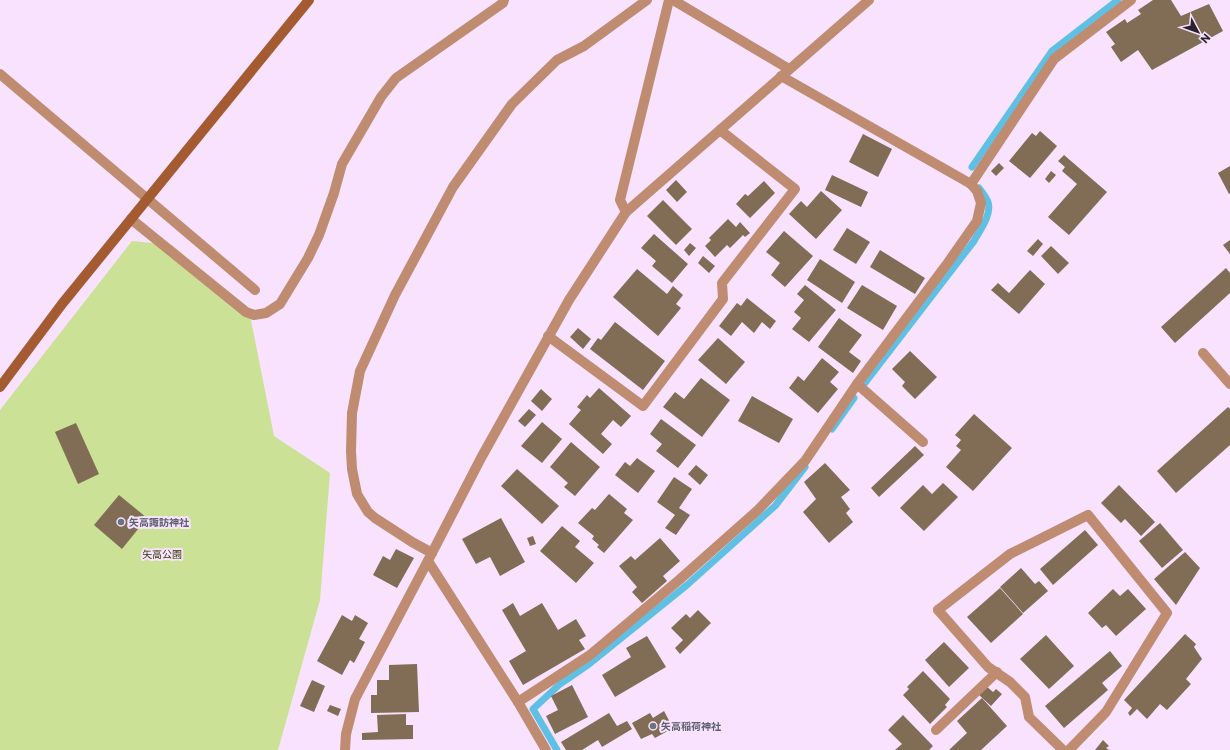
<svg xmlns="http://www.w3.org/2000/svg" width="1230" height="750" viewBox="0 0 1230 750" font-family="Commissioner,'Noto Sans JP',sans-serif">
<rect width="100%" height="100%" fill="#f8e2fe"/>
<polygon fill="#cbe195" points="132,241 172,245 249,310 274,436 330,473 320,600 278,750 0,750 0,410"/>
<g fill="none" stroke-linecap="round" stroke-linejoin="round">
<g stroke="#60c0e4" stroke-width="7">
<polyline points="972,167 1052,51 1118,0"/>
<path d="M864,384l110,-143c6,-11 18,-26 14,-39 -2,-5 -6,-10 -9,-14"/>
<polyline points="832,429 854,398"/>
<polyline points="557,750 533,709 560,684 589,664 687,585 775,506 805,467"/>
</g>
</g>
<g fill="#816c55">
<polygon points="1153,0 1171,0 1181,16 1209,4 1223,31 1152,70 1138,50 1121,62 1111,47 1115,44 1106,32 1125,19 1127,23 1141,14 1138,10"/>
<polygon points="1040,131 1057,146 1030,178 1009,161 1032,133 1036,136"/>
<polygon points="863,134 892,149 878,177 849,162"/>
<polygon points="1064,155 1107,192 1069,235 1048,217 1077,184 1062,171 1065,167 1058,161"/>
<polygon points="999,163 1004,168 996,176 991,171"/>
<polygon points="1230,166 1230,193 1229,194 1218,173"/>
<polygon points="1051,171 1056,175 1049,183 1045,179"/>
<polygon points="832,175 868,192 861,207 825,190"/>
<polygon points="676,180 687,192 677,202 666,190"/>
<polygon points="764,181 775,193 750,218 736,204 745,194 748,196"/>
<polygon points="821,191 842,210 816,239 789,214 801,201 807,207"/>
<polygon points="663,200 692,229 676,245 647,216"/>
<polygon points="728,219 736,227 740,222 750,233 745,237 743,235 730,248 727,245 715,257 705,246 711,240 709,238"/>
<polygon points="847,228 870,242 856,264 833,250"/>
<polygon points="784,231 813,256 785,287 771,275 780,263 766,252"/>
<polygon points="654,234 688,264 672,283 652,266 656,261 641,248"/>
<polygon points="1038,239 1043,244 1033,256 1027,251"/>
<polygon points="1230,240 1230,254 1223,245"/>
<polygon points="690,243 696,248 689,256 684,250"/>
<polygon points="1051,246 1069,263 1058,274 1041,256"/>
<polygon points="880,250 925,278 915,294 870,267"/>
<polygon points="703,256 715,266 709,273 698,263"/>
<polygon points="820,259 855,282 842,303 807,280"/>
<polygon points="1226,268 1230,273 1230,293 1175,343 1161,327"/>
<polygon points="637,269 667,294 673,286 683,295 676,304 681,308 658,336 613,297"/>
<polygon points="1030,270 1045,284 1019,314 991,290 998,283 1009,293"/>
<polygon points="805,285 836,310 809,342 792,329 801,318 794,312 804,300 797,294"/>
<polygon points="862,285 897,306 883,330 847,308"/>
<polygon points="747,298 776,321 770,329 762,322 754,333 742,322 731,336 719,326 737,303 741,306"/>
<polygon points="839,318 862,335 849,352 861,361 853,373 818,347"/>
<polygon points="615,322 665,361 643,390 590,349 598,338 601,340"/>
<polygon points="578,328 591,339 583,349 570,337"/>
<polygon points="718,338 745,362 726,384 698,360"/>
<polygon points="910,351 937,377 915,399 902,386 905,382 892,369"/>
<polygon points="822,358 839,372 830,382 838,389 818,413 789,388 798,376 804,381"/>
<polygon points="701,378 730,400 702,437 663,407 675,392 684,399"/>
<polygon points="599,388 631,416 621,427 613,420 601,434 612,444 603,454 569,424 581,410 577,407 587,395 590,398"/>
<polygon points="541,389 552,399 542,411 531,401"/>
<polygon points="752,396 793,419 779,443 738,421"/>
<polygon points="1228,407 1230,409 1230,445 1176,493 1157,471"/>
<polygon points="529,409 536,415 525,427 518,421"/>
<polygon points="974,414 1012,448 973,491 946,467 961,450 956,446 961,440 955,435"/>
<polygon points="661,419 696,445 678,468 656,451 662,444 650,434"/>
<polygon points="542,422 562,439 542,463 521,446"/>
<polygon points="76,423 99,474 78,484 55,432"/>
<polygon points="571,442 600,467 575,496 564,487 568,483 550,467"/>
<polygon points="915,446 924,455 879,497 871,488"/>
<polygon points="637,458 655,471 638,493 615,475 625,462 630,466"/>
<polygon points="825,463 850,490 841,497 850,509 846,513 853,522 829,543 803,512 816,499 804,482"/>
<polygon points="696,465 708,475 700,485 688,474"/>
<polygon points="517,469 559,506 542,524 501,486"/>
<polygon points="674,477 692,489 679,508 690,515 676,535 665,528 675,515 657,502"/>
<polygon points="943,483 958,497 924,531 900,508 923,485 932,494"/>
<polygon points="1119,485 1155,522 1141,536 1125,519 1121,523 1101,503"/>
<polygon points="609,494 627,509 624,513 633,520 604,553 597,547 599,545 592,539 594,536 578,523 592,508 595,510"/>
<polygon points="119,495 147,518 122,549 94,525"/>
<polygon points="501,518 525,562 500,576 490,557 476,564 462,539"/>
<polygon points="1160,523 1183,550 1162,568 1139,541"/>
<polygon points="562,526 580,541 575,547 594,563 576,583 540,551"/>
<polygon points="1085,530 1098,545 1053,585 1040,569"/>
<polygon points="533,536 536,544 530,546 527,538"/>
<polygon points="660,538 680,561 663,576 667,581 642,603 632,592 637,587 619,566 631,556 635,560"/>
<polygon points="396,549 414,558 397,588 373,575 383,556 390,560"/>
<polygon points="1185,552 1200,568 1176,605 1154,579"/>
<polygon points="1021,568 1035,584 1039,581 1048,591 1023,613 1000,587"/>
<polygon points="1000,588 1023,614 991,643 967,617"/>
<polygon points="1113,589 1120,596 1128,589 1146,609 1116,636 1106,625 1102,628 1088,613"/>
<polygon points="513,603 520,616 542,603 558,630 576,619 586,636 579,640 585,649 523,685 509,661 526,651 502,610"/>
<polygon points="698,610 711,623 680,654 675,648 683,640 671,628 686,614 690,618"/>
<polygon points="342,615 352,621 355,615 368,623 359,639 365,642 354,663 350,660 342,675 317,661"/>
<polygon points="1185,634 1196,644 1194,647 1202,659 1186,679 1191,684 1167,710 1160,704 1147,719 1137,709 1130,716 1128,713 1132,708 1124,700"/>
<polygon points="1046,635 1074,666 1049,689 1020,659"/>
<polygon points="647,636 666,667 615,697 602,675 631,657 626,648"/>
<polygon points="944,642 969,668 949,687 925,660"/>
<polygon points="1110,651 1122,666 1102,683 1108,690 1064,728 1045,706"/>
<polygon points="417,664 419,712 371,713 371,695 377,695 377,680 389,680 389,665"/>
<polygon points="923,671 950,699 945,705 947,707 930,724 903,695 909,689 907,687"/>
<polygon points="312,680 325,686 314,712 300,706"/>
<polygon points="572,685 588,717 555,734 546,716 558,710 551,696"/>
<polygon points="986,686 993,692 996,689 1002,694 991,706 978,694"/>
<polygon points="982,698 1007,726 981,750 949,750 967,733 957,721"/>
<polygon points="330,705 341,709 338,716 327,711"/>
<polygon points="664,711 673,728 655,738 652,734 641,739 632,723 650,713 653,718"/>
<polygon points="609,713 617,726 627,721 632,729 602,747 598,740 582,750 566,750 561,742"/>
<polygon points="406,714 406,725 413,725 413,739 362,740 362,733 378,732 377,715"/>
<polygon points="903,715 933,746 929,750 895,750 902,744 888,730"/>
<polygon points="1103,740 1109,746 1106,748 1109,750 1095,750"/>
</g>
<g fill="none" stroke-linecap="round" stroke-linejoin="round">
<g stroke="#bf8b71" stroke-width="10">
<polyline points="673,0 789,69"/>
<polyline points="0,74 255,290"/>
<polyline points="971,184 1054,59 1131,0"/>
<polyline points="626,212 620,200 669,0"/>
<polyline points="131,219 246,312 254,315 266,313 280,304 308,258 319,235 334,193 342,164 381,97 396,78 503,3 504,0"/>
<polyline points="548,336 643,406 723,299 722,283 795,189 720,130"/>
<polyline points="857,384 923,442"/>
<polyline points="432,553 412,542 375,518 368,512 357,494 352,469 351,451 352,413 360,371 395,295 453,187 512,104 557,60 584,46 647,0"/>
<polyline points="938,610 1010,554 1088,515 1167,613 1106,712 1069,750"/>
<polyline points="518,702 590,655 679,580 758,510 805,461 857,384 947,264 977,221 981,203 977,191 971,184 781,76"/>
<polyline points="936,730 997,672"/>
</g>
<g stroke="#bf8b71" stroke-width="10">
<polyline points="1203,353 1230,384"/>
<polyline points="428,561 518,702 546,750"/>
<polyline points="938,610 988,667 1010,682 1025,697 1029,717 1063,750"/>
<polyline points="345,750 346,734 355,699 432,553 481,458 569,300 626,212 869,0"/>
</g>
<polyline stroke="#a55b32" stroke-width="10" points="0,387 62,304 309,0"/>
</g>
<g fill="#6b7280" stroke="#f8e2fe" stroke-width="1.5">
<circle cx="121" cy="522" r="4"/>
<circle cx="653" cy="726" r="4"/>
</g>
<g text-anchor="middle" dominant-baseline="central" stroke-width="4" stroke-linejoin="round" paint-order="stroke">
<g font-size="10" font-weight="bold" fill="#5b616d" stroke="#f8e2fe" text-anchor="start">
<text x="129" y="522">矢高諏訪神社</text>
<text x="661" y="726">矢高稲荷神社</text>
</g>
<g font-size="10" fill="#313d01" stroke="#f8e2fe">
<text x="162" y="554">矢高公園</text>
</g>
</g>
<g transform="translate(1198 32) rotate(131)" stroke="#f8e2fe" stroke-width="3" paint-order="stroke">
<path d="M0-3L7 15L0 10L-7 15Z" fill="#29212b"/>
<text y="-6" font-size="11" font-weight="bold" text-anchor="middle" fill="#29212b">N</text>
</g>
</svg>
